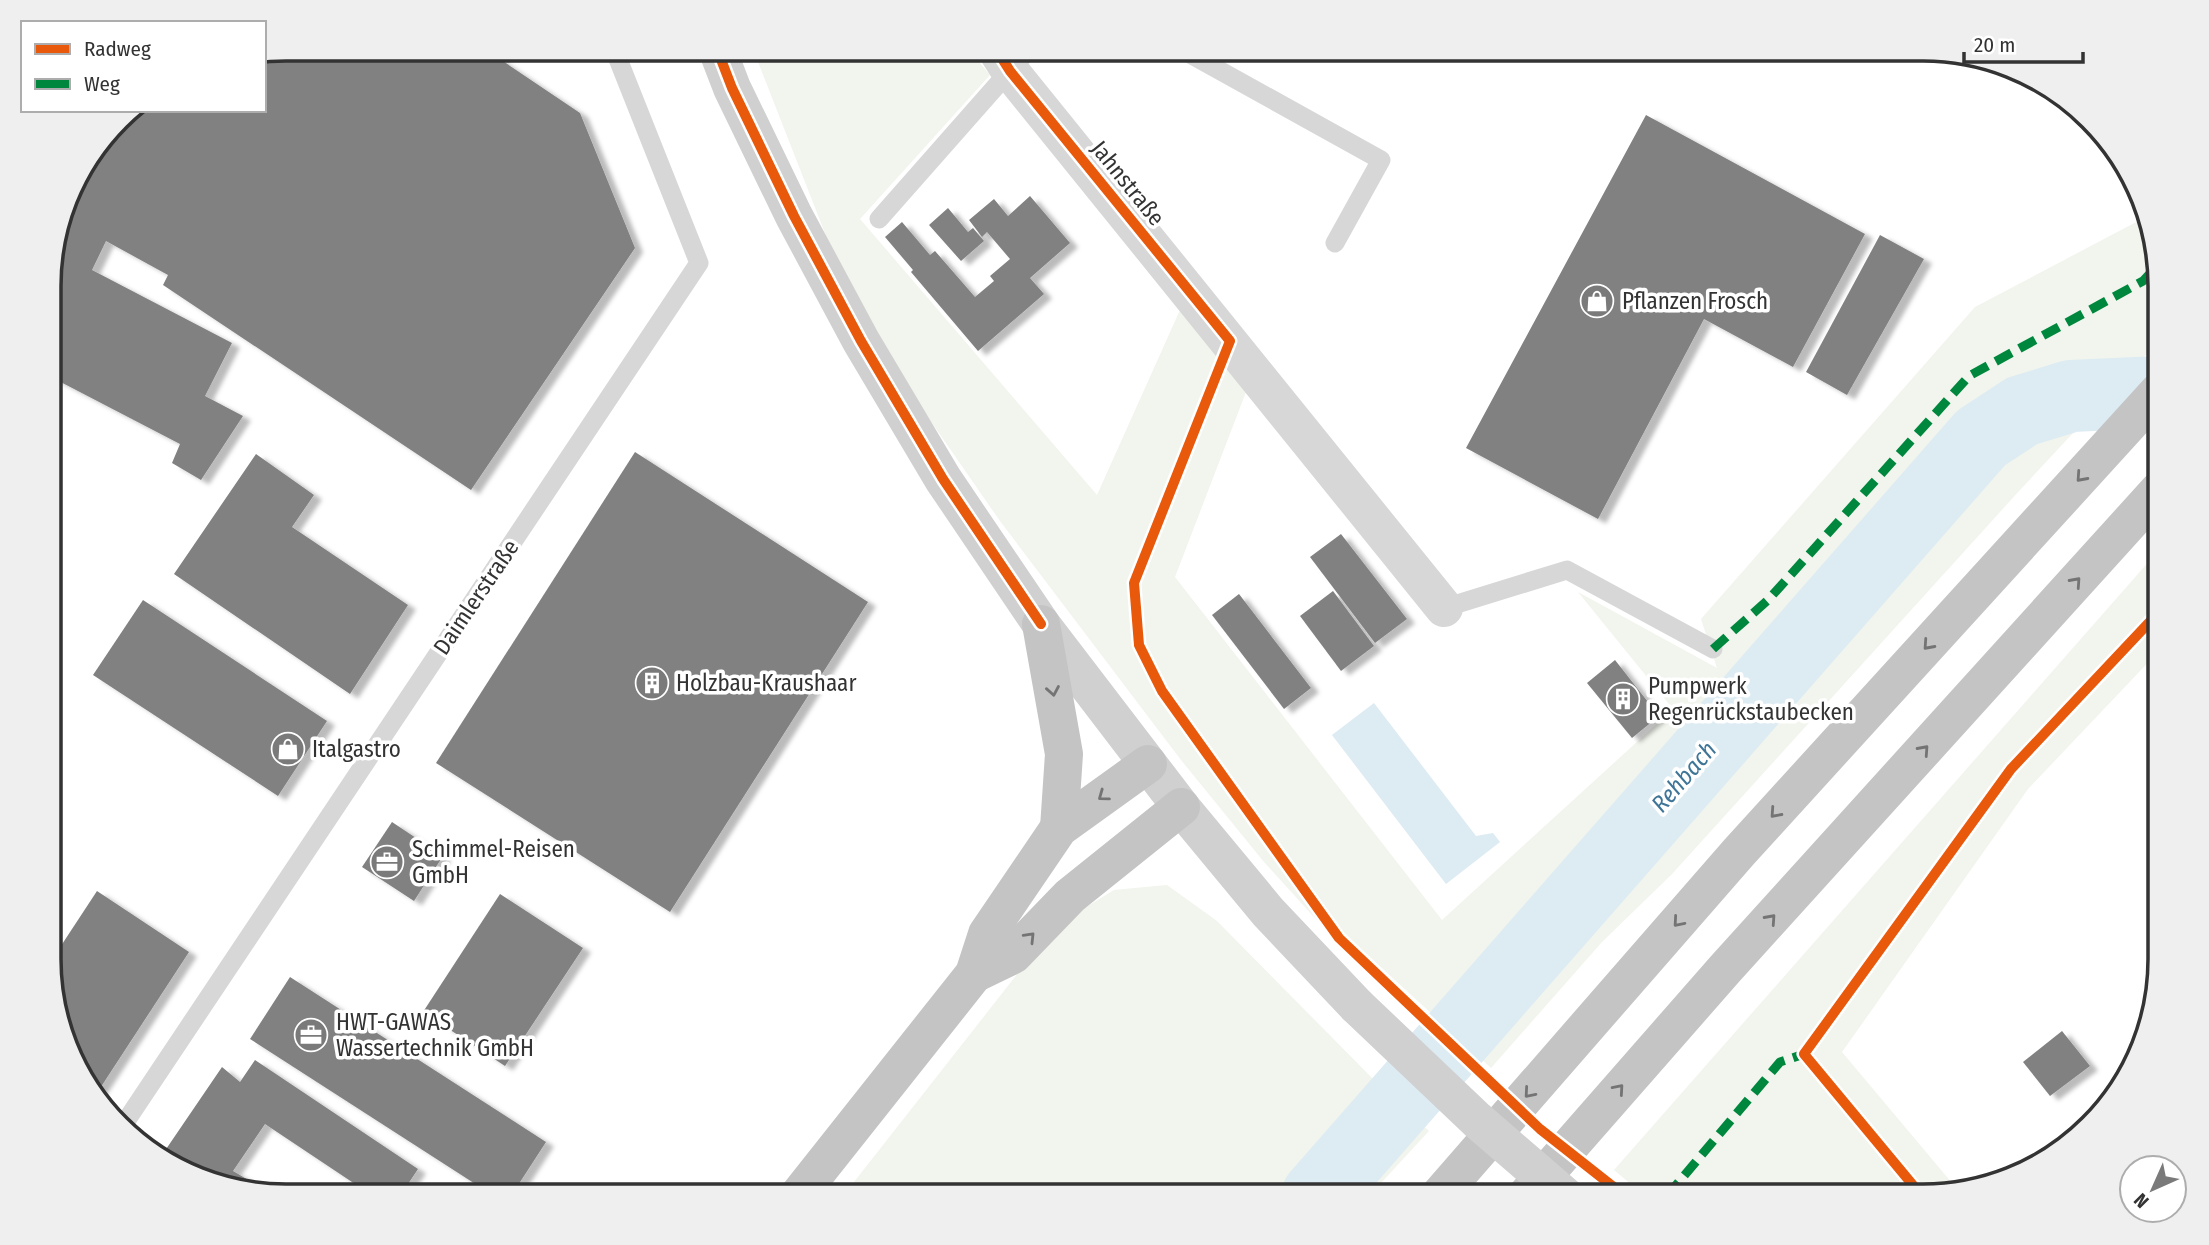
<svg xmlns="http://www.w3.org/2000/svg" width="2209" height="1245" viewBox="0 0 2209 1245" font-family="'Fira Sans Condensed',sans-serif">
<defs>
<filter id="shadow"><feDropShadow dx="8" dy="4.5" stdDeviation="2" flood-color="#0004"/></filter>
</defs>
<rect width="100%" height="100%" fill="#fff"/>
<g fill="#f1f5ed">
<polygon points="753,49 968,49 990,75 860,219 1097,495 1180,310 1246,392 1175,577 1442,920 1673,709 1578,592 1717,668 1701,619 1975,307 2142,219 2159,270 2159,341 2019,491 1672,874 1602,942 1491,1068 1361,949 1352,959 1264,862 1181,760 1000,521 905,384 839,269"/>
<polygon points="2159,550 2159,651 2028,789 1842,1052 1957,1189 1938,1196 1645,1196 1614,1170"/>
<polygon points="1167,885 1217,921 1378,1084 1429,1131 1369,1196 843,1196 1055,926 1114,890"/>
</g>
<polygon fill="#ddebf3" points="1374,703 1476,836 1493,833 1500,842 1446,884 1332,735"/>
<g fill="none" stroke-linecap="round" stroke-linejoin="round">
<polyline stroke="#ddebf3" stroke-width="72" points="1317,1196 1981,438 2022,411 2071,396 2159,392"/>
</g>
<g fill="#818181" filter="url(#shadow)">
<polygon points="286,49 485,49 580,113 635,248 471,490 163,285 168,275 106,241 92,270 232,343 205,396 243,416 201,480 172,463 180,444 51,377 51,255 74,181 128,110 264,110 264,53"/>
<polygon points="1646,115 1865,234 1793,367 1704,319 1598,519 1466,448"/>
<polygon points="1030,196 1070,243 1030,278 1044,294 978,351 911,272 913,270 885,237 902,222 930,255 935,251 975,297 994,281 990,276 1010,259 987,232 982,237 969,220 994,199 1008,216"/>
<polygon points="948,208 968,232 973,228 984,241 961,261 929,225"/>
<polygon points="1880,235 1924,259 1847,395 1806,372"/>
<polygon points="635,452 868,602 670,912 436,763"/>
<polygon points="256,454 314,495 292,527 408,605 350,694 174,574"/>
<polygon points="1341,534 1407,619 1375,643 1310,557"/>
<polygon points="1333,591 1374,646 1341,671 1300,616"/>
<polygon points="1239,594 1311,688 1284,709 1212,615"/>
<polygon points="143,600 327,721 278,796 93,675"/>
<polygon points="1615,660 1659,716 1632,738 1587,683"/>
<polygon points="392,822 443,856 414,901 362,867"/>
<polygon points="97,891 189,952 95,1096 89,1091 51,990 51,961"/>
<polygon points="500,894 583,948 505,1066 423,1012"/>
<polygon points="290,977 546,1142 511,1196 494,1196 250,1039"/>
<polygon points="2062,1031 2090,1066 2050,1096 2023,1062"/>
<polygon points="255,1060 418,1169 400,1196 373,1196 265,1124 233,1171 250,1181 247,1186 168,1164 160,1158 222,1067 240,1082"/>
</g>
<g fill="none" stroke-linecap="round" stroke-linejoin="round">
<g stroke="#d7d7d7" stroke-width="19">
<polyline points="1181,49 1381,160 1335,243"/>
<polyline points="879,219 1029,49"/>
<polyline points="1444,608 1567,570 1713,649"/>
<polyline points="124,1124 699,263 614,49"/>
</g>
<polyline stroke="#d7d7d7" stroke-width="38" points="996,49 1010,71 1444,608"/>
<polyline stroke="#d0d0d0" stroke-width="38" points="717,49 732,88 794,216 861,341 943,479 1041,624 1181,807 1268,912 1357,1006"/>
<g stroke="#c4c4c4" stroke-width="38">
<polyline points="1041,624 1064,754 1059,828"/>
<polyline points="974,974 1013,955 1070,896 1181,807"/>
<polyline points="798,1196 974,974 987,934 1059,828 1148,764"/>
<polyline points="1439,1196 1739,852 2159,391"/>
<polyline points="1526,1196 1725,969 2159,490"/>
</g>
<polyline stroke="#d0d0d0" stroke-width="38" points="1357,1006 1477,1120 1565,1196"/>
<g stroke="#00873e" stroke-width="9" stroke-dasharray="18 9" stroke-linecap="butt">
<polyline points="1713,649 1769,599 1969,376 2143,281 2158,265"/>
<polyline points="1667,1196 1780,1062 1804,1054"/>
</g>
<defs>
<g id="cycleway">
<polyline points="717,49 732,88 794,216 861,341 943,479 1041,624"/>
<polyline points="996,49 1010,71 1230,341 1134,583 1139,645 1162,691 1339,938 1540,1129 1625,1196"/>
<polyline points="1922,1196 1804,1054 2011,769 2159,612"/>
</g>
</defs>
<use href="#cycleway" stroke="#fff" stroke-width="15"/>
<use href="#cycleway" stroke="#e8590c" stroke-width="10"/>
</g>
<defs><path id="oneway-chevron" d="M-2-3.5L2.5 0L-2 3.5" fill="none" stroke-width="1.6" stroke-linecap="round" stroke-linejoin="round" transform="scale(1.75)"/></defs>
<g stroke="#747474">
<use href="#oneway-chevron" transform="translate(2081 477) rotate(132)"/>
<use href="#oneway-chevron" transform="translate(2076 582) rotate(-48)"/>
<use href="#oneway-chevron" transform="translate(1928 645) rotate(132)"/>
<use href="#oneway-chevron" transform="translate(1053 691) rotate(80)"/>
<use href="#oneway-chevron" transform="translate(1924 750) rotate(-48)"/>
<use href="#oneway-chevron" transform="translate(1103 796) rotate(144)"/>
<use href="#oneway-chevron" transform="translate(1775 813) rotate(132)"/>
<use href="#oneway-chevron" transform="translate(1771 919) rotate(-48)"/>
<use href="#oneway-chevron" transform="translate(1678 922) rotate(131)"/>
<use href="#oneway-chevron" transform="translate(1030 937) rotate(-46)"/>
<use href="#oneway-chevron" transform="translate(1619 1089) rotate(-49)"/>
<use href="#oneway-chevron" transform="translate(1529 1093) rotate(131)"/>
</g>
<defs>
<symbol id="shop-disc" viewBox="-11 -11 22 22"><circle r="9.5" fill="#7a7a7a" stroke="#fff"/><path d="M-5-2.5h2.3a2.7 3.5 0 0 1 5.4 0H5L5.5 6h-11ZM-1.5-2.5h3a1.5 2.3 0 0 0-3 0Z" fill="#fff"/></symbol>
<symbol id="building-disc" viewBox="-11 -11 22 22"><circle r="9.5" fill="#7a7a7a" stroke="#fff"/><path d="M-4-6H4V6H1V3H-1V6H-4ZM-2.5-4.3h1.7v1.8h-1.7ZM.8-4.3h1.7v1.8H.8ZM-2.5-1h1.7V.8h-1.7ZM.8-1h1.7V.8H.8Z" fill="#fff"/></symbol>
<symbol id="office-disc" viewBox="-11 -11 22 22"><circle r="9.5" fill="#7a7a7a" stroke="#fff"/><path d="M-6-3h4V-5.5h4V-3h4V5H-6ZM-1-4.5V-3h2v-1.5ZM-6 0V1H6V0Z" fill="#fff"/></symbol>
</defs>
<g fill-rule="evenodd">
<use href="#shop-disc" x="1578" y="282" width="38" height="38"/>
<use href="#building-disc" x="633" y="664" width="38" height="38"/>
<use href="#building-disc" x="1604" y="680" width="38" height="38"/>
<use href="#shop-disc" x="269" y="730" width="38" height="38"/>
<use href="#office-disc" x="368" y="843" width="38" height="38"/>
<use href="#office-disc" x="292" y="1016" width="38" height="38"/>
</g>
<g text-anchor="middle" dominant-baseline="central" stroke-width="7" stroke-linejoin="round" paint-order="stroke">
<g font-size="23" fill="#333" stroke="#fff">
<text transform="translate(1128 183) rotate(51)">Jahnstraße</text>
<text transform="translate(476 597) rotate(-56)">Daimlerstraße</text>
</g>
<g font-size="23" fill="#333" stroke="#fff" text-anchor="start">
<text x="1622" y="301">Pflanzen Frosch</text>
<text x="676" y="683">Holzbau-Kraushaar</text>
<text x="1648" y="686">Pumpwerk<tspan x="1648" dy="26">Regenrückstaubecken</tspan></text>
<text x="312" y="749">Italgastro</text>
<text x="412" y="849">Schimmel-Reisen<tspan x="412" dy="26">GmbH</tspan></text>
<text x="336" y="1022">HWT-GAWAS<tspan x="336" dy="26">Wassertechnik GmbH</tspan></text>
</g>
<g font-size="24" font-style="italic" fill="#3f7597" stroke="#fff">
<text transform="translate(1684 777) rotate(-49)">Rehbach</text>
</g>
</g>
<path d="M0 0H2209V1245H0ZM286 61H1923A225 225 0 0 1 2148 286V959A225 225 0 0 1 1923 1184H286A225 225 0 0 1 61 959V286A225 225 0 0 1 286 61Z" fill="#efefef" fill-rule="evenodd"/>
<path fill="none" stroke="#333" stroke-width="3.5" d="M286 61H1923A225 225 0 0 1 2148 286V959A225 225 0 0 1 1923 1184H286A225 225 0 0 1 61 959V286A225 225 0 0 1 286 61Z"/>
<rect x="21" y="21" width="245" height="91" fill="#ffffff" stroke="#adadad" stroke-width="2"/>
<rect x="35" y="44" width="35" height="10" fill="#e8590c" stroke="#adadad" stroke-width="2"/>
<text x="84" y="56" font-size="21" fill="#333333">Radweg</text>
<rect x="35" y="79" width="35" height="10" fill="#00873e" stroke="#adadad" stroke-width="2"/>
<text x="84" y="91" font-size="21" fill="#333333">Weg</text>
<g transform="translate(2153 1189) rotate(225)"><circle r="33" fill="#ffffff" stroke="#adadad" stroke-width="2"/>
<path d="M0-5L12 26L0 18L-12 26Z" fill="#7a7a7a"/>
<text y="-10" font-size="19" font-weight="bold" text-anchor="middle" fill="#333333">N</text>
</g>
<path d="M1964 52v10h119v-10" fill="none" stroke="#333333" stroke-width="3.5"/>
<text x="1974" y="52" font-size="21" fill="#333333" stroke="#ffffff" stroke-width="5" paint-order="stroke">20 m</text>
</svg>
